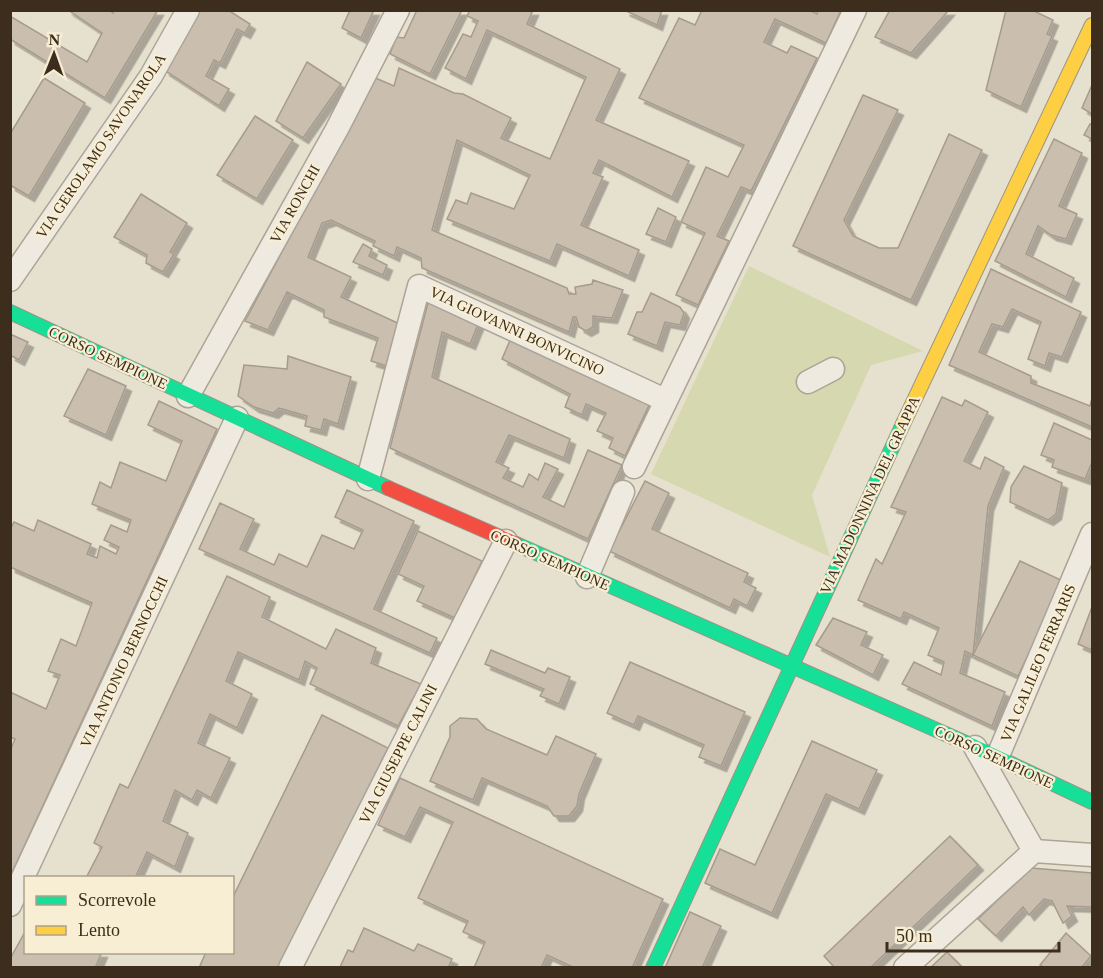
<svg xmlns="http://www.w3.org/2000/svg" width="1103" height="978" viewBox="0 0 1103 978" font-family="Georgia,serif">
<defs>
<filter id="shadow"><feDropShadow dx="5.5" dy="5.5" stdDeviation="0" flood-color="#0004"/></filter>
</defs>
<rect width="100%" height="100%" fill="#e6e0ce"/>
<polygon fill="#d6d8af" points="749,266 923,351 871,365 812,495 830,557 651,474"/>
<g fill="#cabeae" stroke="#a79b8d" stroke-width="1.5" filter="url(#shadow)">
<polygon points="68,10 109,10 113,13 114,10 158,10 105,98 10,39 10,16 87,62 102,33"/>
<polygon points="194,10 228,10 250,24 245,33 237,29 220,63 214,60 206,76 229,89 219,106 164,70"/>
<polygon points="350,10 374,10 361,38 342,28"/>
<polygon points="417,10 462,10 430,74 390,54 396,37 404,38"/>
<polygon points="470,10 533,10 527,24 620,69 596,120 689,161 672,197 599,160 593,173 603,177 581,225 639,250 629,276 557,244 550,261 447,219 456,200 467,204 471,193 514,209 530,175 457,140 432,230 567,288 569,294 576,294 575,287 592,284 593,280 623,290 612,318 593,316 593,327 586,331 579,327 576,317 573,317 569,332 422,268 421,258 397,247 394,256 373,246 375,241 331,220 322,223 308,257 351,277 341,297 404,326 393,368 371,361 378,338 324,317 324,310 287,292 268,330 245,321 316,188 371,76 394,86 399,68 454,93 463,94 511,118 501,138 550,159 586,77 487,30 466,79 445,68 463,34 471,37 478,21 467,16"/>
<polygon points="624,10 662,10 657,25"/>
<polygon points="702,10 809,10 817,14 818,10 841,10 826,43 775,19 764,42 787,53 791,46 817,58 751,191 741,187 717,236 729,241 698,305 676,295 705,233 681,222 706,167 728,177 744,145 639,98 679,18 695,25"/>
<polygon points="890,10 949,10 911,53 875,37"/>
<polygon points="1006,10 1032,10 1053,20 1047,34 1052,36 1021,107 986,90"/>
<polygon points="307,62 341,84 303,138 276,121"/>
<polygon points="44,78 85,103 29,196 10,185 10,134"/>
<polygon points="1092,85 1092,114 1082,108"/>
<polygon points="863,95 898,110 844,220 853,236 879,248 898,248 949,134 982,150 911,300 793,246"/>
<polygon points="255,116 293,140 257,199 217,175"/>
<polygon points="1090,124 1092,125 1092,139 1084,135"/>
<polygon points="1054,139 1082,153 1059,206 1077,214 1066,239 1051,235 1038,226 1026,254 1074,278 1066,297 995,261"/>
<polygon points="141,194 187,223 170,252 174,254 163,272 146,263 147,255 114,237"/>
<polygon points="658,208 676,217 666,242 646,234"/>
<polygon points="363,244 372,249 369,256 387,265 383,275 353,262"/>
<polygon points="991,269 1081,312 1062,357 1049,353 1045,366 1028,359 1041,322 1012,309 1003,327 992,324 979,352 1031,376 1031,383 1090,406 1092,398 1092,427 949,365"/>
<polygon points="651,293 680,307 684,313 680,325 665,322 657,346 628,334 637,312 642,312"/>
<polygon points="429,299 479,322 470,344 442,332 432,377 570,439 564,458 509,435 496,462 509,468 503,478 523,487 529,474 538,480 545,463 558,469 543,497 564,507 588,450 622,465 588,539 390,448"/>
<polygon points="10,334 28,342 19,360 10,355"/>
<polygon points="511,338 651,401 625,456 609,448 613,438 597,431 606,413 586,404 582,415 565,407 570,394 502,359"/>
<polygon points="288,356 351,377 338,424 324,419 321,430 305,426 307,416 279,408 273,413 254,407 238,396 244,365 287,369"/>
<polygon points="88,369 126,386 106,435 64,416"/>
<polygon points="942,397 962,406 965,400 988,412 964,461 980,469 985,457 1004,467 988,506 973,655 965,651 960,673 1005,692 992,726 902,684 914,662 941,675 944,662 928,655 939,628 904,612 901,619 858,600 876,559 882,564 906,512 891,507"/>
<polygon points="159,401 217,429 10,877 10,751 15,739 10,737 10,692 46,709 60,675 48,671 61,639 76,646 92,603 10,567 10,530 14,522 34,531 38,520 91,544 87,554 97,558 100,546 116,554 119,547 104,540 111,525 127,532 131,520 92,504 100,482 111,488 120,462 166,481 182,441 148,425"/>
<polygon points="1054,423 1092,440 1092,462 1085,479 1052,467 1054,460 1041,455"/>
<polygon points="1024,466 1062,483 1056,514 1048,520 1010,502 1011,487"/>
<polygon points="645,481 669,493 652,529 748,573 744,582 756,588 747,606 734,599 730,608 609,551"/>
<polygon points="347,490 414,521 374,609 437,638 430,653 199,549 220,503 254,519 240,549 274,565 279,554 307,567 322,535 354,549 363,530 335,517"/>
<polygon points="418,531 482,561 455,618 417,601 424,586 398,574"/>
<polygon points="1020,561 1063,581 1018,676 973,655"/>
<polygon points="227,576 270,597 262,617 326,649 336,629 376,648 371,663 421,684 398,726 310,684 317,668 305,661 299,680 238,652 226,681 252,694 237,728 210,714 198,743 230,758 211,798 197,790 192,800 175,790 163,821 188,833 175,867 147,852 135,878 86,878 102,847 94,843 120,784 128,788"/>
<polygon points="1092,607 1092,650 1078,644"/>
<polygon points="833,618 867,632 861,645 883,655 873,675 816,645"/>
<polygon points="491,650 545,673 548,668 570,677 559,704 540,696 544,689 485,664"/>
<polygon points="630,662 745,712 721,766 699,757 704,745 638,716 634,725 607,713"/>
<polygon points="322,715 388,748 279,968 199,968 206,952 232,952 232,899"/>
<polygon points="460,718 477,719 486,729 547,755 556,736 596,754 579,794 577,806 569,816 554,816 547,806 482,778 473,800 430,781 450,737 450,726"/>
<polygon points="812,741 877,770 859,809 826,794 772,913 705,883 720,849 755,865"/>
<polygon points="400,778 663,899 632,968 575,968 547,955 541,968 474,968 485,942 463,932 468,921 418,898 453,822 420,807 405,837 378,825"/>
<polygon points="950,836 978,865 870,968 835,968 824,956"/>
<polygon points="1031,868 1092,873 1092,907 1067,906 1072,916 1063,923 1052,901 1044,899 1029,915 1023,907 996,936 978,919"/>
<polygon points="690,912 721,926 702,968 665,968"/>
<polygon points="364,928 414,951 418,944 452,959 448,968 340,967 348,950 353,952"/>
<polygon points="26,930 26,952 102,952 95,968 10,968 10,959"/>
<polygon points="1066,933 1091,956 1081,968 1045,968 1040,965"/>
<polygon points="947,952 963,968 930,968"/>
</g>
<g fill="none" stroke-linecap="round" stroke-linejoin="round">
<defs>
<g id="street">
<polyline points="10,280 151,76 188,10"/>
<polyline points="808,382 833,369"/>
<polyline points="188,396 337,129 398,10"/>
<polyline points="634,467 855,10"/>
<polyline points="368,479 419,286 665,400"/>
<polyline points="587,577 623,492"/>
<polyline points="975,747 1034,851"/>
<polyline points="997,758 1092,534"/>
<polyline points="10,905 237,418"/>
<polyline points="290,968 506,541"/>
<polyline points="905,968 1034,851 1092,855"/>
</g>
<g id="fast">
<polyline points="10,312 388,488"/>
<polyline points="516,544 975,747 1092,802"/>
<polyline points="653,968 903,424"/>
</g>
<polyline id="slow" points="903,424 1092,25"/>
<polyline id="jam" points="388,488 516,544"/>
</defs>
<use href="#street" stroke="#aca496" stroke-width="25"/>
<use href="#fast" stroke="#9b9486" stroke-width="16"/>
<use href="#slow" stroke="#9b9486" stroke-width="16"/>
<use href="#jam" stroke="#9b9486" stroke-width="16"/>
<use href="#street" stroke="#eeeae0" stroke-width="22"/>
<use href="#fast" stroke="#16e098" stroke-width="14"/>
<use href="#slow" stroke="#ffcf43" stroke-width="14"/>
<use href="#jam" stroke="#f24e42" stroke-width="14"/>
</g>
<g text-anchor="middle" dominant-baseline="central" stroke-width="4.5" stroke-linejoin="round" paint-order="stroke">
<g font-size="15" fill="#3c2d1d" stroke="#f8eed3">
<text transform="translate(101 146) rotate(-56)">VIA GEROLAMO SAVONAROLA</text>
<text transform="translate(295 204) rotate(-61)">VIA RONCHI</text>
<text transform="translate(517 331) rotate(25)">VIA GIOVANNI BONVICINO</text>
<text transform="translate(108 358) rotate(25)">CORSO SEMPIONE</text>
<text transform="translate(870 495) rotate(-65)">VIA MADONNINA DEL GRAPPA</text>
<text transform="translate(550 560) rotate(24)">CORSO SEMPIONE</text>
<text transform="translate(124 662) rotate(-65)">VIA ANTONIO BERNOCCHI</text>
<text transform="translate(1038 663) rotate(-67)">VIA GALILEO FERRARIS</text>
<text transform="translate(398 754) rotate(-63)">VIA GIUSEPPE CALINI</text>
<text transform="translate(994 757) rotate(25)">CORSO SEMPIONE</text>
</g>
</g>
<rect width="1103" height="978" fill="none" stroke="#3c2d1d" stroke-width="24"/>
<rect x="24" y="876" width="210" height="78" fill="#f8eed3" stroke="#ada18a" stroke-width="1.5"/>
<rect x="36" y="896" width="30" height="9" fill="#16e098" stroke="#ada18a" stroke-width="1.5"/>
<text x="78" y="906" font-size="18" fill="#3c2d1d">Scorrevole</text>
<rect x="36" y="926" width="30" height="9" fill="#ffcf43" stroke="#ada18a" stroke-width="1.5"/>
<text x="78" y="936" font-size="18" fill="#3c2d1d">Lento</text>
<g transform="translate(54 54) rotate(1)" stroke="#f8eed3" stroke-width="4.5" paint-order="stroke">
<path d="M0-4.5L10 22L0 15L-10 22Z" fill="#3c2d1d"/>
<text y="-9" font-size="16" font-weight="bold" text-anchor="middle" fill="#3c2d1d">N</text>
</g>
<path d="M887 942v9h172v-9" fill="none" stroke="#3c2d1d" stroke-width="3"/>
<text x="896" y="942" font-size="18" fill="#3c2d1d" stroke="#f8eed3" stroke-width="4.5" paint-order="stroke">50 m</text>
</svg>
